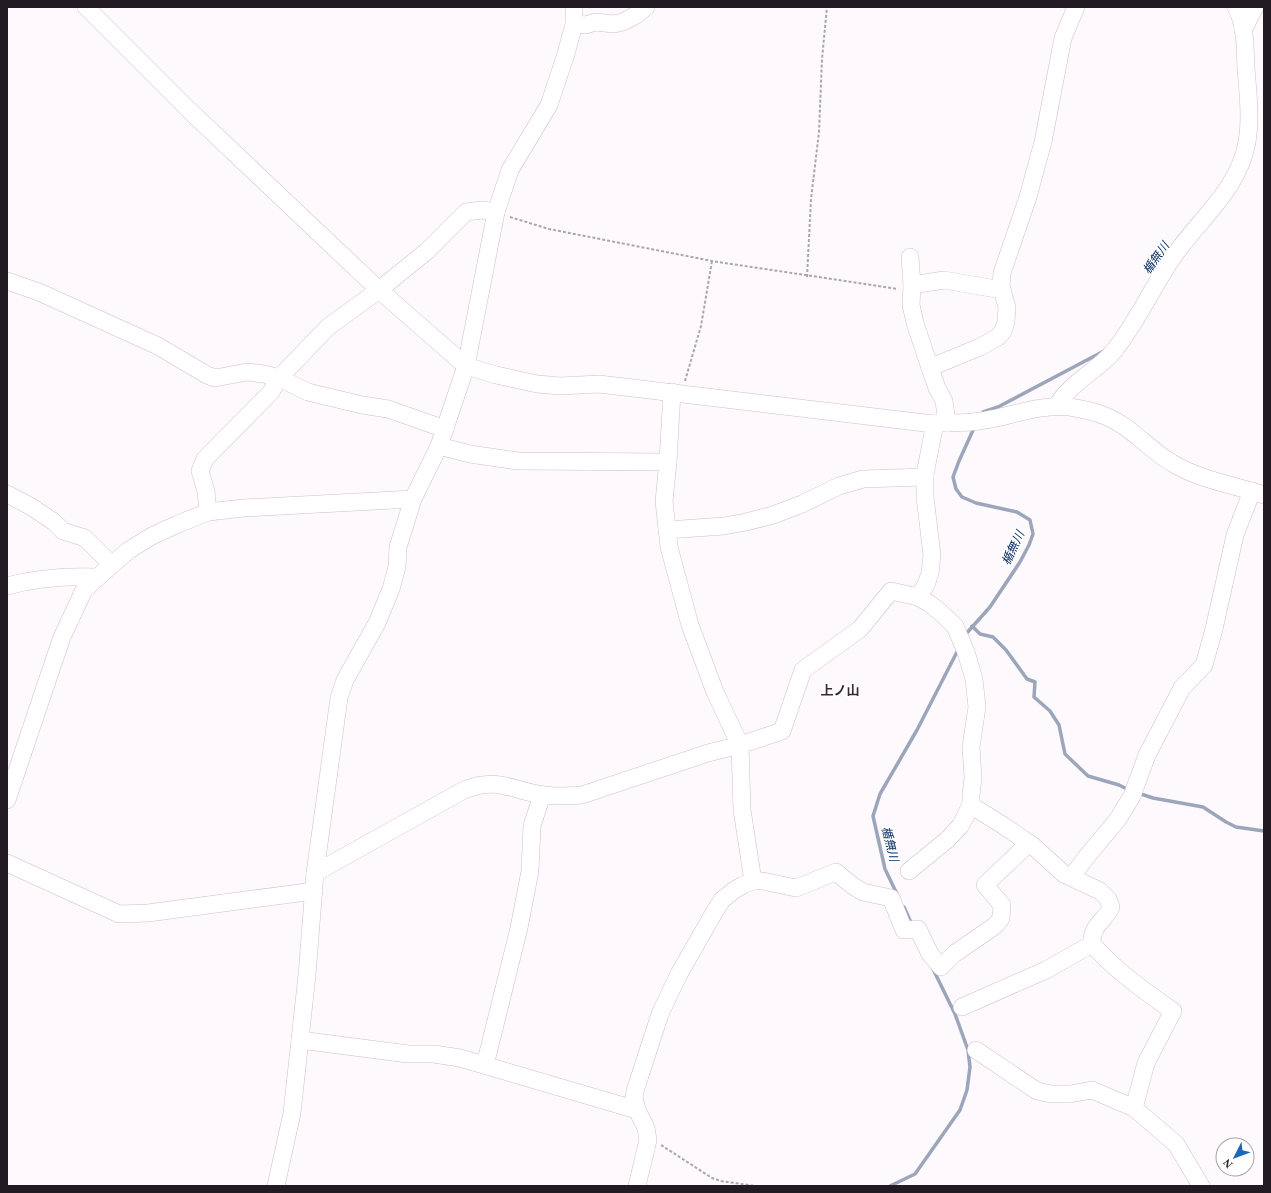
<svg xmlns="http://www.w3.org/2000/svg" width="1271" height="1193" viewBox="0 0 1271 1193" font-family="'Times New Roman','Noto Sans JP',serif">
<rect width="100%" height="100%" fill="#fdf9fd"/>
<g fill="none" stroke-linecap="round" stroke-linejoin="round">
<g stroke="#9ca6ba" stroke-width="3.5">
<polyline points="983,412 998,407 1104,351"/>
<polyline points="972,626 980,634 993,637 1006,650 1027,679 1035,682 1034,697 1050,711 1059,725 1065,754 1088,776 1119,785 1129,790"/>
<polyline points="965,635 990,607 1020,562 1029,545 1033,534 1030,520 1017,512 976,503 962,497 956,489 953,477 959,461 974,428"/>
<polyline points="1138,793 1153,798 1203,807 1226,822 1236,827 1264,831"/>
<polyline points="897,894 885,869 873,816 880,794 917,730 959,648"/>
<polyline points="904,907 912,925"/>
<polyline points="890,1186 915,1174 960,1110 967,1090 970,1067 968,1050 955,1014 933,969"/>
</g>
<defs>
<g id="minor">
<path d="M86,7l104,104 189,179 87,76 30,9 41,9 23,2 39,-2 326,39c21,0 41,1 61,-3 28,-5 55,-16 84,-13 12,2 24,4 35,9 26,10 44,34 67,47 28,17 62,22 92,32"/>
<polyline points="574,24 586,25 595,22 614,24 623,22 636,15 646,7"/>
<polyline points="1243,30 1255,7"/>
<polyline points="910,257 912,285 911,305 915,323 931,371"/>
<polyline points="7,281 39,292 158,346 207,375 215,378 247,372 264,374 279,378 308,392 362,405 388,409 445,429"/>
<polyline points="912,285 944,280 1002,290"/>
<path d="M1057,406c11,-22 40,-35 56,-54 23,-28 38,-62 58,-92 26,-39 68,-70 76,-118 4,-23 1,-50 -1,-73 -1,-20 0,-44 -10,-62"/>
<polyline points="947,423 944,401 937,388 931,371 934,366 980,347 998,337 1003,331 1006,322 1007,307 1001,286 1002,273 1028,197 1043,142 1063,38 1076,7"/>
<polyline points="439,446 470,454 518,461 668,462"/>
<polyline points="7,494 30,506 54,522 63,531 85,538 112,565"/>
<polyline points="208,512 206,491 200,471 205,459 271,392 279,378 328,327 379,290 427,251 466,212 482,210 496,212"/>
<polyline points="667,530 724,526 746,522 773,515 802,504 839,486 863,479 925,477"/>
<path d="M7,586c29,-8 61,-10 91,-9"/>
<polyline points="918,597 926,585 930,573 932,555 925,497 925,474 935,423"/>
<polyline points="7,800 62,637 84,590 98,577 129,550 152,536 178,524 208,512 244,508 413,499 439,446 466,366 496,212 510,170 549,105 566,54 574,24 574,7"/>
<polyline points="7,863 119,914 148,913 314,891"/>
<polyline points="909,871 947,840 961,825 971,804"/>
<path d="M315,873l149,-83c35,-14 47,1 80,5 13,2 24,1 38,0l126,-42 32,-8 -25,-53 -25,-67 -21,-78 -5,-46 4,-39 4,-70"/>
<polyline points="1073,878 1076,871 1084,860 1118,819 1132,796 1147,755 1182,688 1204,665 1214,629 1235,535 1252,491"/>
<path d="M753,881l-11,-71 -2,-65 42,-14 21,-61 57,-41 31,-38 27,6 12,7 10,8 15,14 11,26 8,27 3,28 -6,40 2,31 -2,17v9l4,4 26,16 32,22 31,28 36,17 8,8 3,8c-6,15 -20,17 -19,37 23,26 52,47 81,67l-27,52 -12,45"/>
<polyline points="962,1007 1046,970 1092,944"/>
<polyline points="300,1040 408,1054 434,1054 460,1058 637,1110"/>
<polyline points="976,1050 1037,1091 1051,1094 1070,1094 1092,1090 1134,1108 1176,1144 1201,1186"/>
<polyline points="485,1065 519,928 530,871 532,826 542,795"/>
<polyline points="276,1186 292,1113 307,975 315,873 339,698 345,680 377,623 391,589 397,567 398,547 413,499"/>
<polyline points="637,1186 648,1140 646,1128 637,1110 634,1098 635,1091 660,1014 679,974 715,911 722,900 733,891 743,885 753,881 763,881 796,888 836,872 853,886 863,892 891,898 904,930 918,929 930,954 941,967 954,954 996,925 1001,918 1002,905 985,885 1029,843"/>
</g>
</defs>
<use href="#minor" stroke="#d1bcd2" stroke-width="18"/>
<g stroke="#aba6ab" stroke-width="2" stroke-dasharray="3 2" stroke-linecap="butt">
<polyline points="510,217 549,229 712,261 898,289"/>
<polyline points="807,277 811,199 819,132 822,59 827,7"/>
<polyline points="685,381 701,326 712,261"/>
<polyline points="661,1145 712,1178 721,1181 755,1186"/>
</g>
<use href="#minor" stroke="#fff" stroke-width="17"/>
</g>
<g text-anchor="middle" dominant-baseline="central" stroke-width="3.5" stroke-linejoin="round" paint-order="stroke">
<g font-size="12" font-style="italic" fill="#01275c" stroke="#fff">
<text transform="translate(1156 258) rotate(-55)">楯無川</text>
<text transform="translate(1013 548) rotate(-65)">楯無川</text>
<text transform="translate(890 844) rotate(76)">楯無川</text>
</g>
<g font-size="13" font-weight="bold" fill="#382839" stroke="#fff">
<text x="840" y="690">上ノ山</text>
</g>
</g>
<rect width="1271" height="1193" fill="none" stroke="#231b23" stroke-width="16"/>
<g transform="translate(1235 1157) rotate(228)"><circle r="19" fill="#ffffff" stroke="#a7a4a7"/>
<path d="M0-3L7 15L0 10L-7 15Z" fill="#1a69b8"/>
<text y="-6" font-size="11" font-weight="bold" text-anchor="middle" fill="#231b23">N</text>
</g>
</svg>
